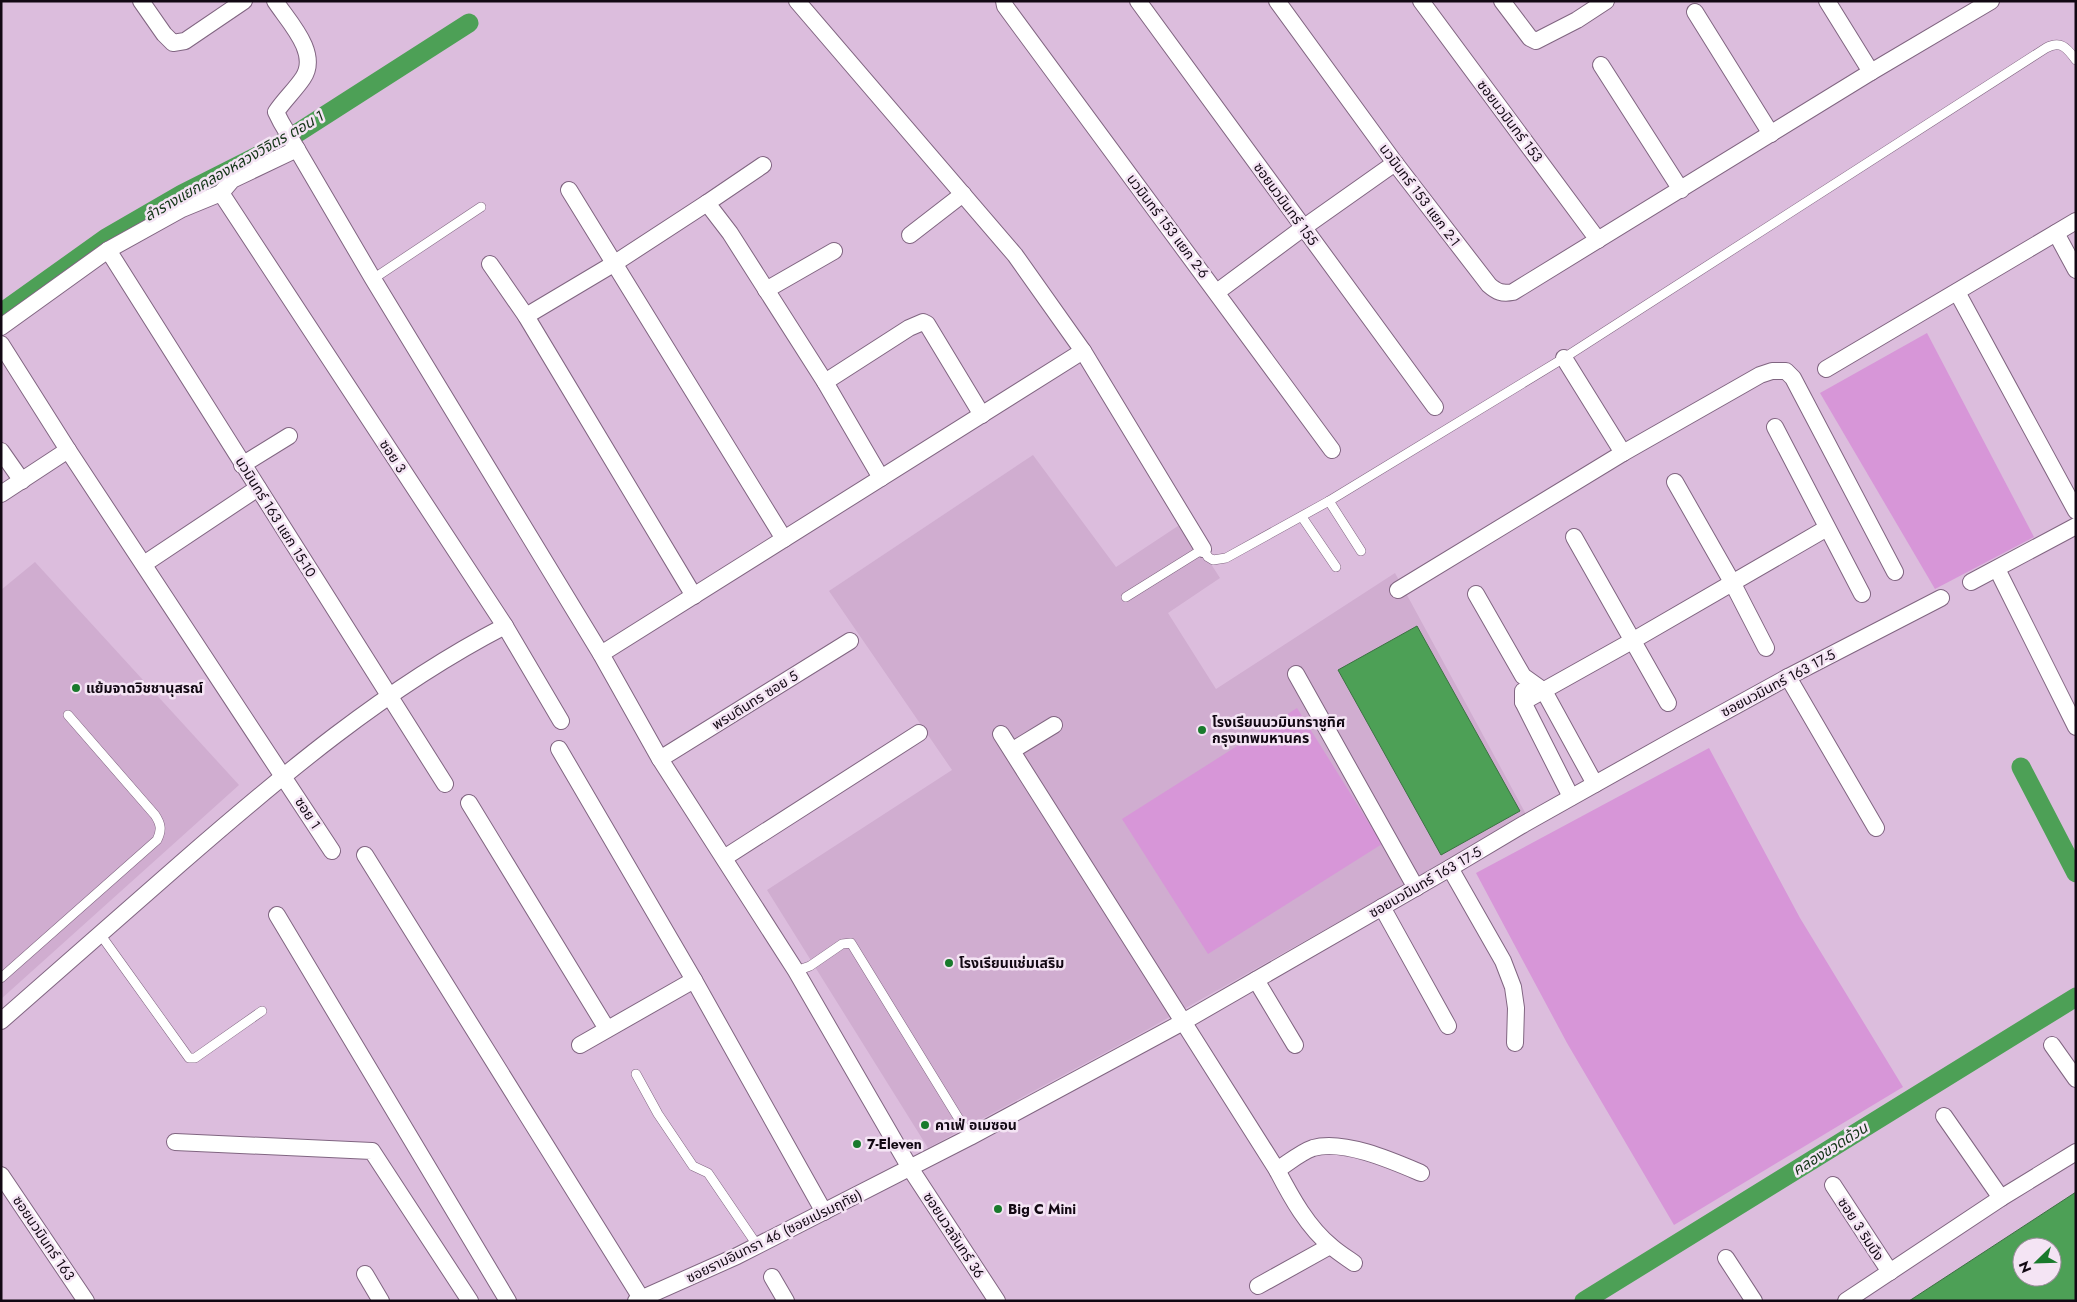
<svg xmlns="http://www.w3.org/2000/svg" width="2077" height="1302" viewBox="0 0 2077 1302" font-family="Jost,'Noto Sans Thai',sans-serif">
<rect width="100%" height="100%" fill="#dcbddd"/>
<g fill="#d0add0">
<polygon points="1033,455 1116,567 1184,522 1220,578 1168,613 1216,689 1395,573 1527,816 1136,1036 928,1148 767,890 952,770 829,591"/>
<polygon points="35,562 239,785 1,999 1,590"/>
</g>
<g fill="#d796d8">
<polygon points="1927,333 2034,537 1935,589 1820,393"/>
<polygon points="1297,708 1382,844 1208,954 1122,819"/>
<polygon points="1709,748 1800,918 1903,1087 1674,1225 1567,1043 1476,873"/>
</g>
<g fill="#4da056" stroke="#3b7242" fill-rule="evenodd">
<polygon points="1417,626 1520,811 1441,855 1338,670"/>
<path d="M2076,1192v109h-167l144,-94zM2022,1247h30v30h-30z"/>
</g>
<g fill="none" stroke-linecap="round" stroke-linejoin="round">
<g stroke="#4da056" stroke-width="19">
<polyline points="1,313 106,238 182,194 277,146 469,23"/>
<polyline points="2021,767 2076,873"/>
<polyline points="1584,1301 2076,997"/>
</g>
<defs>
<g id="lane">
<polyline points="373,279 481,207"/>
<polyline points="1329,501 1361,551"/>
<polyline points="1302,517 1336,567"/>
<path d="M1126,597l77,-48 5,8 5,3 13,-2 103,-57 235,-143 482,-310c15,-8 21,0 30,12"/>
<polyline points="100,934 189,1058 195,1058 262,1011"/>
<polyline points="796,971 810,966 842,944 851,943 970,1137"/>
<path d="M1,978l156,-138c5,-10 4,-16 -2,-25l-87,-100"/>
<polyline points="636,1074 658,1114 693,1166 708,1173 757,1245"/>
</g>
<g id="street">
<polyline points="141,1 164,34 173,43 185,41 244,1"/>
<path d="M275,1c13,20 45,52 28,77 -8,12 -19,22 -27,34l5,10 92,157 228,375 59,105 136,212 114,197 87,133"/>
<polyline points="797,1 1015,255 1083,351 1203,549"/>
<polyline points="1004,1 1005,6 1332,450"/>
<polyline points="1138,1 1435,407"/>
<path d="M1277,1l118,162 94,122c8,7 13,9 24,7l358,-220 120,-71"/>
<polyline points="1421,1 1598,240"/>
<polyline points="1502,1 1530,38 1536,41 1577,20 1606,1"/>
<polyline points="1827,1 1871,72"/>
<polyline points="1695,12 1771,134"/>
<polyline points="1601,65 1681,190"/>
<polyline points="763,165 707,203 730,233 825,382 881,478"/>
<polyline points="569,190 784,539"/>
<polyline points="221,193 505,626 561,721"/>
<polyline points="2056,233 2076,270"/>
<polyline points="910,235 963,194"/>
<polyline points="108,250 445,784"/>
<polyline points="490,264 526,316 694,596"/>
<polyline points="766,290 834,251"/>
<polyline points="1217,292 1303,228 1395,163"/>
<polyline points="1957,292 2076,511"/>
<polyline points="526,316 615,263 707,203"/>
<polyline points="1,327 108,250 182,209 221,193 232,180 297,149"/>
<polyline points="1,344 68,450 332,851"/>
<polyline points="1564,358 1623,453"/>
<polyline points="1826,369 2076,221"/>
<polyline points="825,382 909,328 923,322 927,324 982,415"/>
<polyline points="1775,427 1862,594"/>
<polyline points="1,451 22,481"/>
<polyline points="242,465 289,436"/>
<polyline points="1675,482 1732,582 1766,648"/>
<polyline points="1,494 68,450"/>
<polyline points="1574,537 1668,703"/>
<polyline points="144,564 258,488"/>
<polyline points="1997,569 2076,727"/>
<polyline points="1971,582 2076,526"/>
<polyline points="1398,590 1623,453 1760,375 1772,371 1786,371 1793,378 1895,572"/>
<polyline points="1476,594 1523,676 1544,691 1595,784"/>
<polyline points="601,654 1083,351"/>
<polyline points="1296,674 1416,888"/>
<polyline points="1788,677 1876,828"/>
<polyline points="1523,691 1523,702 1571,797"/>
<polyline points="1523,702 1632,641 1827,528"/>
<path d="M1001,734l276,436c14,27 31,58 55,77 7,6 15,11 22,16"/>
<polyline points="559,749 694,980 824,1212"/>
<polyline points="1013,750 1054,725"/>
<polyline points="660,759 850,641"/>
<polyline points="469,803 607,1029"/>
<polyline points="365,855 641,1298"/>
<polyline points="724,858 919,733"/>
<polyline points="1450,868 1503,961 1513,987 1516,1008 1515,1043"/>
<polyline points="1382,907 1448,1026"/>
<polyline points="277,915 508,1301"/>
<polyline points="1256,980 1295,1045"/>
<path d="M1,1021c60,-52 119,-105 179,-157 101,-88 205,-176 325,-238"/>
<polyline points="580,1045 694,980"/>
<polyline points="2052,1045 2076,1079"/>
<polyline points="1944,1116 2001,1198"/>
<polyline points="175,1142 372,1151 470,1301"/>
<path d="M1277,1170c11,-7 24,-18 36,-22 30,-9 80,13 108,25"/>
<polyline points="1,1175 86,1301"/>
<polyline points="1833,1185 1890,1272"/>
<polyline points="1726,1258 1754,1301"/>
<polyline points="365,1274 381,1301"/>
<polyline points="772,1277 786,1301"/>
<polyline points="1258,1286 1330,1246"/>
<polyline points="636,1301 737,1256 970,1137 1183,1022 1450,868 1524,824 1677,738 1788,677 1941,598"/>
<polyline points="1846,1301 2001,1198 2076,1152"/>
</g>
</defs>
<use href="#lane" stroke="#806581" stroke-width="10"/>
<use href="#street" stroke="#806581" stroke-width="18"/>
<use href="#lane" stroke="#fff" stroke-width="9"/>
<use href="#street" stroke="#fff" stroke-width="16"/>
</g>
<g fill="#197a2c" stroke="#f4e4f4" stroke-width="2">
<circle cx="76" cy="688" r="5"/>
<circle cx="1202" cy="730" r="5"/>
<circle cx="949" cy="963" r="5"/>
<circle cx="925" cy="1125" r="5"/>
<circle cx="857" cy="1144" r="5"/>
<circle cx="998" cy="1209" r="5"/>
</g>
<g text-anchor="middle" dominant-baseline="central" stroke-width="5" stroke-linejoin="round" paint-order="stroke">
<g font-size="14" fill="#120813" stroke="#f4e4f4">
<text transform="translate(1510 121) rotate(53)">ซอยนวมินทร์ 153</text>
<text transform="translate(1420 195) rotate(53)">นวมินทร์ 153 แยก 2-1</text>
<text transform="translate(1286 204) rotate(54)">ซอยนวมินทร์ 155</text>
<text transform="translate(1168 226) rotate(53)">นวมินทร์ 153 แยก 2-6</text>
<text transform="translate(393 456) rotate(57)">ซอย 3</text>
<text transform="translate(276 517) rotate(58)">นวมินทร์ 163 แยก 15-10</text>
<text transform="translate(1778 683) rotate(-28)">ซอยนวมินทร์ 163 17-5</text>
<text transform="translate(755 700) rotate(-32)">พรบดินทร ซอย 5</text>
<text transform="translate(308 813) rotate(57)">ซอย 1</text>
<text transform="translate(1425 882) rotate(-30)">ซอยนวมินทร์ 163 17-5</text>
<text transform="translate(1861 1229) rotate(57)">ซอย 3 ริมบึง</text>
<text transform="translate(954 1235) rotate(57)">ซอยนวลจันทร์ 36</text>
<text transform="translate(774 1236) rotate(-26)">ซอยรามอินทรา 46 (ซอยเปรมฤทัย)</text>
<text transform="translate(44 1238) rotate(56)">ซอยนวมินทร์ 163</text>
</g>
<g font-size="14" font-weight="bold" fill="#120813" stroke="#f4e4f4" text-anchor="start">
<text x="86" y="688">แย้มจาดวิชชานุสรณ์</text>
<text x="1212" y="722">โรงเรียนนวมินทราชูทิศ<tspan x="1212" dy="16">กรุงเทพมหานคร</tspan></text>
<text x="959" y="963">โรงเรียนแช่มเสริม</text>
<text x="935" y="1125">คาเฟ่ อเมซอน</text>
<text x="867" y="1144">7-Eleven</text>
<text x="1008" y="1209">Big C Mini</text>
</g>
<g font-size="15" font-style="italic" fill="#123315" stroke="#f4e4f4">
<text transform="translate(234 166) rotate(-30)">ลำรางแยกคลองหลวงวิจิตร ตอน 1</text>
<text transform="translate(1830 1149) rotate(-32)">คลองขวดด้วน</text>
</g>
</g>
<rect width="2077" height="1302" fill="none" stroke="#120813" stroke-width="5"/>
<g transform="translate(2037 1262) rotate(247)"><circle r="24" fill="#f4e4f4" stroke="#9a8c9a"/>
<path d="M0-4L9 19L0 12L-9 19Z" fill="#197a2c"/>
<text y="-8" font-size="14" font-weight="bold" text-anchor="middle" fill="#120813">N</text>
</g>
</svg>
